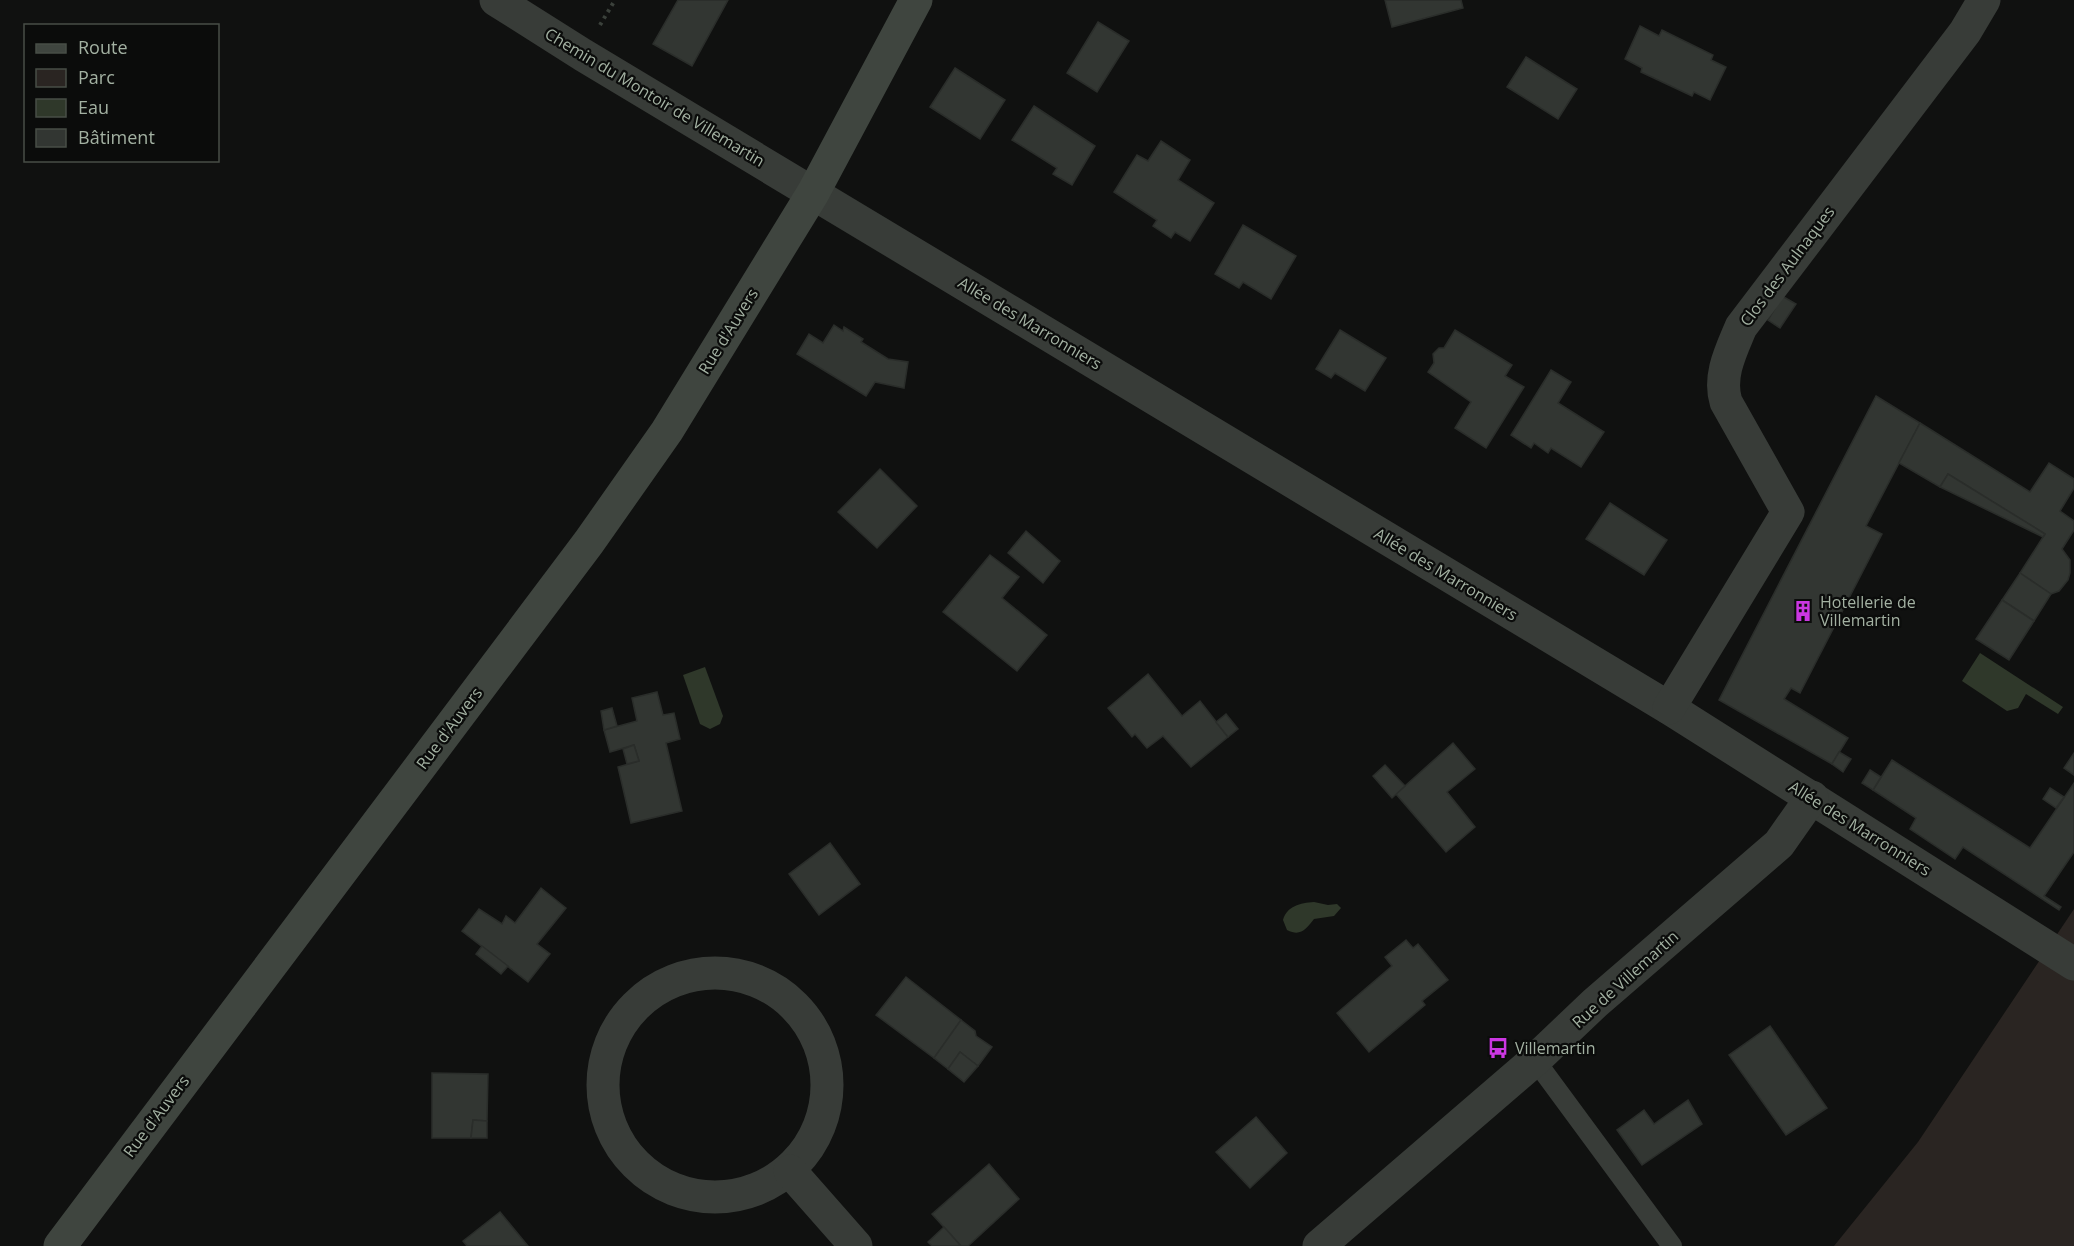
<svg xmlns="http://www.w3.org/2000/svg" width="2074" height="1246" viewBox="0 0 2074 1246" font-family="'Open Sans',sans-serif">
<rect width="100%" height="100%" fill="#101110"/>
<polygon fill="#2a2522" points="2074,909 2074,1246 1834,1246 1918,1142"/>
<g fill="#2f382a">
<polygon points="1980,653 2063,707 2058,714 2026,694 2018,708 2007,711 1962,681"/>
<polygon points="705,667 723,716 720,724 710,729 700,724 683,675"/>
<path d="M1314,902l14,3 9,-1 4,4 -7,8 -20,3c-8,10 -13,18 -27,11l-4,-10c4,-14 17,-17 31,-18z"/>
</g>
<g fill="#323632" stroke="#2a2d2a" stroke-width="1.5">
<polygon points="678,0 728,0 692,66 653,44"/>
<polygon points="1385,0 1461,0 1463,8 1392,27"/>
<polygon points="1098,22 1129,41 1097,92 1067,73"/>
<polygon points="1640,26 1659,36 1662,30 1713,55 1711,60 1726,67 1710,100 1694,92 1692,96 1641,72 1642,68 1625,59"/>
<polygon points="1526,57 1577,89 1558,119 1507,87"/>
<polygon points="955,68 1005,100 980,139 930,107"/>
<polygon points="1034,106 1095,146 1072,185 1053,174 1057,168 1012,140"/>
<polygon points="1161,141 1190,160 1178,180 1214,203 1190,241 1175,232 1171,238 1153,226 1157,220 1114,192 1137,155 1148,161"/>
<polygon points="1243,225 1296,256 1271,299 1243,282 1239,288 1215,274"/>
<polygon points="1782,296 1796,304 1780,328 1768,320"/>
<polygon points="834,325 843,331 844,327 863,339 861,342 888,359 908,362 904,388 875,382 866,396 797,354 809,334 823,343"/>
<polygon points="1340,330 1386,358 1365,391 1335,373 1331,378 1316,369"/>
<polygon points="1455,330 1512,365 1505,376 1524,387 1486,448 1455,428 1471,402 1428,372 1434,363 1433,354 1439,348 1444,348"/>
<polygon points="1551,370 1571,382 1558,403 1604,432 1581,467 1551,448 1548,453 1534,443 1531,448 1511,435"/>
<polygon points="1876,396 1920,423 1866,526 1882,534 1800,693 1791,688 1784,699 1848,738 1832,764 1719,700"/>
<polygon points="1920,423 2030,492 2049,463 2074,479 2074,488 2060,511 2074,521 2074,530 2062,549 2070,560 2070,573 2068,580 2059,591 2051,594 2020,573 2045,534 1948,474 1940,487 1899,463"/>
<polygon points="880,469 917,506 877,548 838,512"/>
<polygon points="1948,474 2045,534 2043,537 1940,487"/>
<polygon points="1610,503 1667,540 1644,575 1586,539"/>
<polygon points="1026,531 1060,561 1043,583 1008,553"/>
<polygon points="990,555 1019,577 1002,598 1047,635 1017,671 943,612"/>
<polygon points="2020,573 2051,594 2034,621 2002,600"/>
<polygon points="2002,600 2034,621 2009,660 1976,639"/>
<polygon points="1148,674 1182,716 1200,701 1228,737 1191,767 1163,736 1147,748 1135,734 1132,737 1108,708"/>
<polygon points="657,692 663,715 674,713 680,739 666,743 682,811 631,823 618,767 639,761 634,745 610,752 604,730 637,721 632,698"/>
<polygon points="612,708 617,726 604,730 601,711"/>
<polygon points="1226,714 1238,729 1228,737 1216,722"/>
<polygon points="1453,743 1475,769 1447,792 1475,827 1446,852 1396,794"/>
<polygon points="634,745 639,761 627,764 623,749"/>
<polygon points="1839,752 1851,759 1843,772 1832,764"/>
<polygon points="2074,753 2074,775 2064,768"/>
<polygon points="1892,760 2030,848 2074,783 2074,852 2044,896 2061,907 2059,910 1963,847 1955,859 1910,829 1916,818 1873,790"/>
<polygon points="1385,765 1405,786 1392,798 1373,776"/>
<polygon points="1870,770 1881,777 1873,790 1862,783"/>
<polygon points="2050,788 2064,797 2056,808 2043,799"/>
<polygon points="830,843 860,884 819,915 789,874"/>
<polygon points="541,888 566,908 537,944 550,954 528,982 462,931 479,909 502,924 506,916 515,923"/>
<polygon points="1406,940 1413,948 1418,944 1448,980 1422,1001 1425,1005 1369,1052 1337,1013 1392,966 1385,957"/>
<polygon points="482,946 508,966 501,974 476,954"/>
<polygon points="906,977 961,1020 934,1058 876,1015"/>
<polygon points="961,1020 975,1031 976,1036 992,1047 978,1066 960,1052 948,1069 934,1058"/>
<polygon points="1770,1026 1827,1108 1786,1135 1729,1055"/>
<polygon points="960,1052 978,1066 964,1082 948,1069"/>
<polygon points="432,1073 488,1074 487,1121 473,1120 471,1138 432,1138"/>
<polygon points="1688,1100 1702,1124 1642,1165 1617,1130 1644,1110 1654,1124"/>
<polygon points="1256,1117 1287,1153 1250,1188 1216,1152"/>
<polygon points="473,1120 487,1121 487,1138 471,1138"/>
<polygon points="989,1164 1019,1199 968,1246 961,1246 932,1214"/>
<polygon points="500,1212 528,1246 467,1246 463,1241"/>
<polygon points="944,1227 960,1245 958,1246 932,1246 928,1242"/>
</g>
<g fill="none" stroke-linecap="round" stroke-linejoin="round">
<polyline stroke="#3b413b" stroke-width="4" stroke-dasharray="3 4.5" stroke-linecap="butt" points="600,25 615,0"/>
<polyline stroke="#383c38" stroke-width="20" points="1535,1060 1672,1246"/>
<g stroke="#383c38" stroke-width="33">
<polyline points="496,0 583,55 1669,708 2074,964"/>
<path d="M1669,708l119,-196 -62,-110c-8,-26 5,-51 15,-75l224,-295 19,-32"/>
<circle cx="715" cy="1085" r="112"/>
<polyline points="790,1171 856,1246"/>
<polyline points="1319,1246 1535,1060 1595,1003 1779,844 1812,797"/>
</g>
<polyline stroke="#3f453f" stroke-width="33" points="60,1246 589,542 667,431 813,193 916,0"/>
</g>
<defs>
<symbol id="building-bare" viewBox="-9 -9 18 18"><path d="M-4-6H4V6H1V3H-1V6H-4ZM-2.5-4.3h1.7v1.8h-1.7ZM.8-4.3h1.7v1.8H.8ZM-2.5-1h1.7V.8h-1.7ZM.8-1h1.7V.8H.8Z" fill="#cb37e2" stroke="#0b0c0b" stroke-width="2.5" paint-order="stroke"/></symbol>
<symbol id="bus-bare" viewBox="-9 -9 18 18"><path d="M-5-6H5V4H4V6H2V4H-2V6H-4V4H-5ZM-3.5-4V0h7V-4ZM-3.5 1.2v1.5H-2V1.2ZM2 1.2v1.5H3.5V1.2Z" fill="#cb37e2" stroke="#0b0c0b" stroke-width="2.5" paint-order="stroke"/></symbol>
</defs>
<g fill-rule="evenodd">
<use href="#building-bare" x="1788" y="596" width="30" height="30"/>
<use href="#bus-bare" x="1483" y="1033" width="30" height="30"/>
</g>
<g text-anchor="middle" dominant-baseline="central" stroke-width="4.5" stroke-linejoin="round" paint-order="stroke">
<g font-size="16" fill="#a3b1a2" stroke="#0b0c0b">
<text transform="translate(655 97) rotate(31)">Chemin du Montoir de Villemartin</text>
<text transform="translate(1787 266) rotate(-53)">Clos des Aulnaques</text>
<text transform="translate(1030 323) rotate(31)">Allée des Marronniers</text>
<text transform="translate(728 331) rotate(-58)">Rue d'Auvers</text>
<text transform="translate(1446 574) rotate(31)">Allée des Marronniers</text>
<text transform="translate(449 728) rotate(-53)">Rue d'Auvers</text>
<text transform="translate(1860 828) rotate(32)">Allée des Marronniers</text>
<text transform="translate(1625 979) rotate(-42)">Rue de Villemartin</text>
<text transform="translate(156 1116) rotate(-53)">Rue d'Auvers</text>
</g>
<g font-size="16" fill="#a3b1a2" stroke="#0b0c0b" text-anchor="start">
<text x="1820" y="602">Hotellerie de<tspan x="1820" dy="18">Villemartin</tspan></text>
<text x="1515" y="1048">Villemartin</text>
</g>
</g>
<rect x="24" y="24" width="195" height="138" fill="#0b0c0b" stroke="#484e47" stroke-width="1.5"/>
<rect x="36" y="44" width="30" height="9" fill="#3f453f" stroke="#484e47" stroke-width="1.5"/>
<text x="78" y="54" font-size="18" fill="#a3b1a2">Route</text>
<rect x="36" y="69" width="30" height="18" fill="#2a2522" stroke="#484e47" stroke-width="1.5"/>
<text x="78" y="84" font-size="18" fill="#a3b1a2">Parc</text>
<rect x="36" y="99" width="30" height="18" fill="#2f382a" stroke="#484e47" stroke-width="1.5"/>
<text x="78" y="114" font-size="18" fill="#a3b1a2">Eau</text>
<rect x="36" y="129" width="30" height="18" fill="#323632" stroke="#484e47" stroke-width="1.5"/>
<text x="78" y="144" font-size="18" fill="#a3b1a2">Bâtiment</text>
</svg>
